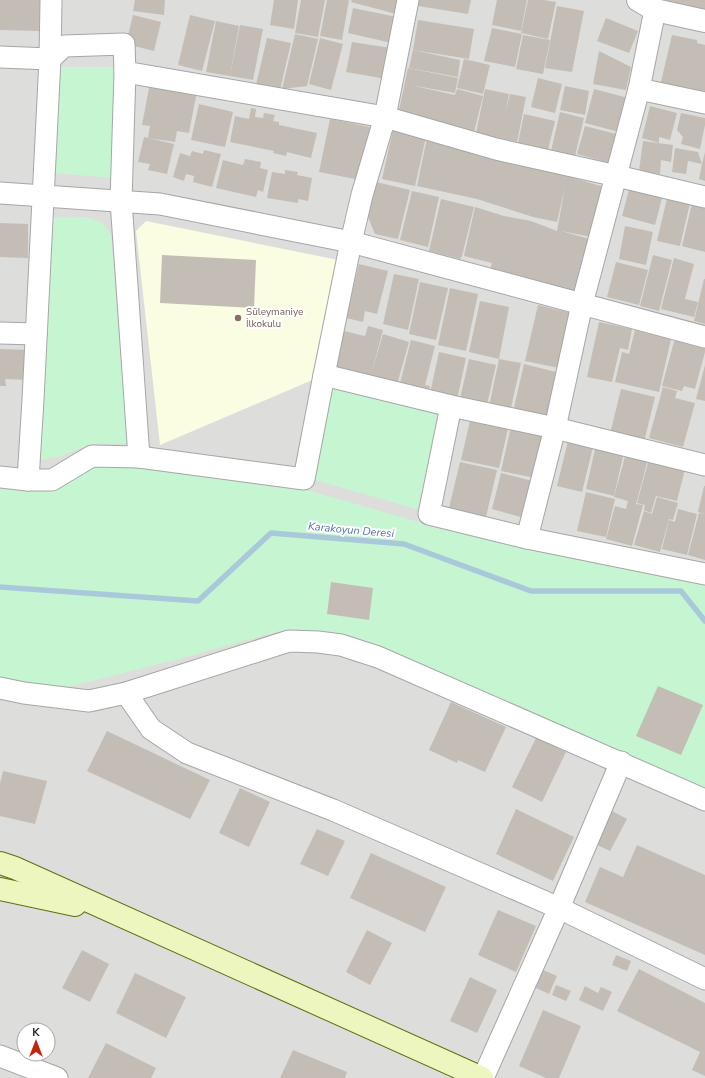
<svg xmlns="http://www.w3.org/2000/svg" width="705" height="1078" viewBox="0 0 705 1078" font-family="'Nunito Sans',sans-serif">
<rect width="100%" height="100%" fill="#efeee6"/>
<path fill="#dddddc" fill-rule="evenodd" d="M0,0h705v1078h-705zM24,1030h24v24h-24z"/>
<polygon fill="#fafde2" points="146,221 338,260 324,375 160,445 136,231"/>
<g fill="#c6f6d1">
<polygon points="59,67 117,67 111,178 55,173"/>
<polygon points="86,217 101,222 111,234 128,443 92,444 58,457 38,460 50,218"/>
<polygon points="332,383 439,411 420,510 312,479"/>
<polygon points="92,466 167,468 293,486 450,531 568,557 645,568 705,581 705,792 348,638 280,631 175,660 64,688 0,678 0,489 55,491"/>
</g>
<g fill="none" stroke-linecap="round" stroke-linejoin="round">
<polyline stroke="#a9c9da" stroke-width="5.5" points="0,587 198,601 271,533 404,544 531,591 681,591 705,621"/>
</g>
<g fill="#c4bdb6">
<polygon points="0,0 40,0 39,31 0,30"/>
<polygon points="135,0 165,0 164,15 133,11"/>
<polygon points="274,0 298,0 294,29 270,25"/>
<polygon points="301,0 325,0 318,37 295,33"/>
<polygon points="327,0 349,0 342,40 320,36"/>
<polygon points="352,0 404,0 400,15 351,2"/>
<polygon points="419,0 471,0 468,14 418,6"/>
<polygon points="497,0 527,0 521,31 492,25"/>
<polygon points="528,0 544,0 556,2 548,39 521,33"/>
<polygon points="655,0 705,0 705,11"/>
<polygon points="557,6 584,11 572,72 545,68"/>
<polygon points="353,8 402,18 396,44 348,33"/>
<polygon points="133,15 161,22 154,51 126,44"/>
<polygon points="190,15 215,21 202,71 178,65"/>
<polygon points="606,18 638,31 629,53 597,41"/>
<polygon points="418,20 474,29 469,59 413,50"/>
<polygon points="216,21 239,26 230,76 206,72"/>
<polygon points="240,25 263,29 253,80 230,76"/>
<polygon points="492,28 522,34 515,67 484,61"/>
<polygon points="295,34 318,39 307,86 282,89"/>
<polygon points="523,35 550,40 543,74 516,69"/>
<polygon points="672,35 697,40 697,43 705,45 705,97 660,86"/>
<polygon points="267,38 291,43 280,90 256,85"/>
<polygon points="320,38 343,44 331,90 309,84"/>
<polygon points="352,42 391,48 386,79 346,72"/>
<polygon points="413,50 460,60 458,77 409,68"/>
<polygon points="599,51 631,67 626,90 593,84"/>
<polygon points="464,59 490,65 483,94 457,88"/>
<polygon points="408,68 458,78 455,93 410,85 455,95 457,89 483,96 474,132 398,115"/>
<polygon points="538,78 562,84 555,113 531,107"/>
<polygon points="150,83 197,91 189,133 177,131 175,142 148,138 150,126 142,125"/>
<polygon points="565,86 589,91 585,115 560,110"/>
<polygon points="485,89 509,94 505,115 510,94 526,97 517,142 476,133"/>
<polygon points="594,89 628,98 619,132 585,123"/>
<polygon points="199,104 233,112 225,147 191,140"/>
<polygon points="650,106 677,113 670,140 659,137 659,143 642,138"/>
<polygon points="251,108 256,109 255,117 263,118 264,113 275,115 273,121 279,122 279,125 317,133 311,158 287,152 286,156 273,153 274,151 230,142 235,116 249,119"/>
<polygon points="560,112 584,118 575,156 551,151"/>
<polygon points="681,113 705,118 705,125 700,149 681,144 683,137 677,130"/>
<polygon points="524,114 555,121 548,150 518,143"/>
<polygon points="330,119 370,127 360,180 319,172"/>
<polygon points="585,126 620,135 613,164 577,154"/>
<polygon points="393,130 426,137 415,186 382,179"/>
<polygon points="144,137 174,144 167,174 148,170 150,164 138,162"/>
<polygon points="427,138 567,176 604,187 592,237 561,231 593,240 579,295 490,269 492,263 464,256 475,207 504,216 531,221 557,231 565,187 557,222 533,217 477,199 417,186"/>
<polygon points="643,141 673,145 671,162 661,160 660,174 639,171"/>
<polygon points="675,148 698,152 702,164 705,152 705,181 699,179 702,164 688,161 686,174 672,172"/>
<polygon points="204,150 221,154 212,187 193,182 194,176 186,174 184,181 173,177 180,153 190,156 192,151 203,154"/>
<polygon points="245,159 261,162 260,168 268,170 263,192 258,190 256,197 216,188 223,160 243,165"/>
<polygon points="285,170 298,172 297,175 312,178 308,201 298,199 298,203 267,198 272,172 285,174"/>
<polygon points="376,182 410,190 398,239 375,234 368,217"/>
<polygon points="630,186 663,194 655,225 622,216"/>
<polygon points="412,191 439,197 428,247 400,240"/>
<polygon points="668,194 691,199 680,246 657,241"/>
<polygon points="441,199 474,207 462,256 460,259 429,251"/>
<polygon points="693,199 705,202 705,252 682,246"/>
<polygon points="0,223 28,224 28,258 0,257"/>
<polygon points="625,226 653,232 646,265 619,259"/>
<polygon points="162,255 256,260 254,308 160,303"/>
<polygon points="653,255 672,260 659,311 640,306"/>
<polygon points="674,258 694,264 685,299 698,302 694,317 661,309"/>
<polygon points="616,262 648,270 639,305 607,297"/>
<polygon points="359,264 388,271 377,314 365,311 363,322 346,318"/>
<polygon points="394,274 419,279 408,330 383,324"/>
<polygon points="704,279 705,279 705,324 694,321"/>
<polygon points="420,282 448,288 436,340 409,334"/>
<polygon points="450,288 478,294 466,351 438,345"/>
<polygon points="480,301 509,307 499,359 469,352"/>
<polygon points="538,305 576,314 563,369 525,361"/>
<polygon points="599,322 632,329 628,350 620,348 612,382 587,377"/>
<polygon points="368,326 383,330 371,375 383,334 409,342 396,388 332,374 344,331 365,336"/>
<polygon points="635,330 671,339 659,392 615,382 622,352 629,354"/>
<polygon points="675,338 705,346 705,352 695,389 684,386 682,391 662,386"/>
<polygon points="411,340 435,346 425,385 430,386 428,394 399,387"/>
<polygon points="0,349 30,350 30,380 5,379 6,386 0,386"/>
<polygon points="439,352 466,358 456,404 429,398"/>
<polygon points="469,359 496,365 486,409 459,403"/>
<polygon points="499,359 521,363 510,412 489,407"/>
<polygon points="524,364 564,374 553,421 513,412"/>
<polygon points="705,365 705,401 696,399"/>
<polygon points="663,387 677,391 675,398 695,403 683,447 649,438"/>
<polygon points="621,389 655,397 644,442 610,434"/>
<polygon points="472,412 510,420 499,468 461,460"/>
<polygon points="512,422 546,430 535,478 501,471"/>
<polygon points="568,441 593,447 582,492 557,486"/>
<polygon points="596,445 624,452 614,496 586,489"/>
<polygon points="626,453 648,459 636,504 643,505 632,546 606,539 615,506 626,509 628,501 614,497"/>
<polygon points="649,459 685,469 677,501 656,496 651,513 644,510 645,505 637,503"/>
<polygon points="460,462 497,470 486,517 449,508"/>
<polygon points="501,473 533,481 524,518 492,509"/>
<polygon points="704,486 705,486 705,514 698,512"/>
<polygon points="586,492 615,499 606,537 577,531"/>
<polygon points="657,497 678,503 673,520 669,519 660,552 634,545 644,511 652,514"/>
<polygon points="678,509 697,514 687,555 662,549 669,520 675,522"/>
<polygon points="699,513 705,514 705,560 688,555"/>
<polygon points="331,582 373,588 369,620 327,614"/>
<polygon points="658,686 703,705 681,755 636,736"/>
<polygon points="451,702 506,727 485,772 458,760 457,763 429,750"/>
<polygon points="107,731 210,780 190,819 87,771"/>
<polygon points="536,738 566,752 542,802 512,787"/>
<polygon points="3,771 47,781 35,824 0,816 0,784"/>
<polygon points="240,788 270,802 249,847 219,833"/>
<polygon points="516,809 574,837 553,881 496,854"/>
<polygon points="612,811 627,819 610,851 595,844"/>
<polygon points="317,829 345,841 328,876 300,864"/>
<polygon points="637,845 705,875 705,955 585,902 600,867 623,877"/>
<polygon points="371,853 446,887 425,932 350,898"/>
<polygon points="498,910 536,926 516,972 478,955"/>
<polygon points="367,930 392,943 370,985 346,972"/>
<polygon points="82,950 109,964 90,1002 62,988"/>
<polygon points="616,955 631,961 627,971 612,965"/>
<polygon points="639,969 705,1003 705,1076 692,1070 700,1052 617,1011"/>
<polygon points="543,970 557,976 549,994 536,988"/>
<polygon points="135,973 186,997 166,1038 116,1013"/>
<polygon points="470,977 497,990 477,1033 450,1021"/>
<polygon points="556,985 571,991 566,1001 552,995"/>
<polygon points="585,986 598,993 601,987 612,992 603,1011 579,1000"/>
<polygon points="543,1010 581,1026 559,1078 546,1078 519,1066"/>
<polygon points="106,1043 156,1068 151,1078 88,1078"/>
<polygon points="293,1050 347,1072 345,1078 280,1078"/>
</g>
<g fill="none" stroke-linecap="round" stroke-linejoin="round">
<defs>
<g id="minor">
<polyline points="0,57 50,59 64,46 124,44 125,72 385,117 496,149 617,176 705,197"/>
<polyline points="125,72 121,201 139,457"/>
<polyline points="639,89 705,103"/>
<polyline points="0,193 160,204 351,242 705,337"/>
<polyline points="0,333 36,334"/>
<polyline points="324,375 351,242 362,195 385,117 408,0"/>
<polyline points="451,406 429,514 527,538 705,574"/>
<polyline points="0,477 28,480 52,480 92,456 139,457 304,479 324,375 451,406 555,428 705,465"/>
<polyline points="28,480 33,400 50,59 51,0"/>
<polyline points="527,538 555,428 582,304 639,89 655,10"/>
<polyline points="0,688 24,693 89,701 126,693 289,641 318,642 341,645 378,657 705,800"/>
<polyline points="126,693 151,729 187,753 333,810 559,908 705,979"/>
<polyline points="0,1056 57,1078"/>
<polyline points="483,1078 559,908 621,762"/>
</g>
<polyline id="tertiary" points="638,0 655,10 705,21"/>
<g id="secondary">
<polyline points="0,863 15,868 482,1078"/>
<polyline points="0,889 75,905"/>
</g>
</defs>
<use href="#minor" stroke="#a6a6a6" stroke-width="23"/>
<use href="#tertiary" stroke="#a6a6a6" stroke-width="24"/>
<use href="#secondary" stroke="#59710b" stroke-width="24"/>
<use href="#minor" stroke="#fff" stroke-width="21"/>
<use href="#tertiary" stroke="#fff" stroke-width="22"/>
<use href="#secondary" stroke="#ecf6be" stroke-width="22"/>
</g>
<circle fill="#8d6e63" stroke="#fff" stroke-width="1.5" cx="238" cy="318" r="4"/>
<g text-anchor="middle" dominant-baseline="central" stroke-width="4" stroke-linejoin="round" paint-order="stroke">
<g font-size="10" fill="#785e54" stroke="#fff" text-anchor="start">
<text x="246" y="312">Süleymaniye<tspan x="246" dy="12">İlkokulu</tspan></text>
</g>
<g font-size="11" font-style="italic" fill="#5171aa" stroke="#fff">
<text transform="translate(351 530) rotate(5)">Karakoyun Deresi</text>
</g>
</g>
<g transform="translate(36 1042)"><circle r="19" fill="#ffffff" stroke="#a5a5a5"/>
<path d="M0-3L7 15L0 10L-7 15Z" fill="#c3240c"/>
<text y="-6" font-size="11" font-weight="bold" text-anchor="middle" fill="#1f1f1f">K</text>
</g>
</svg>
